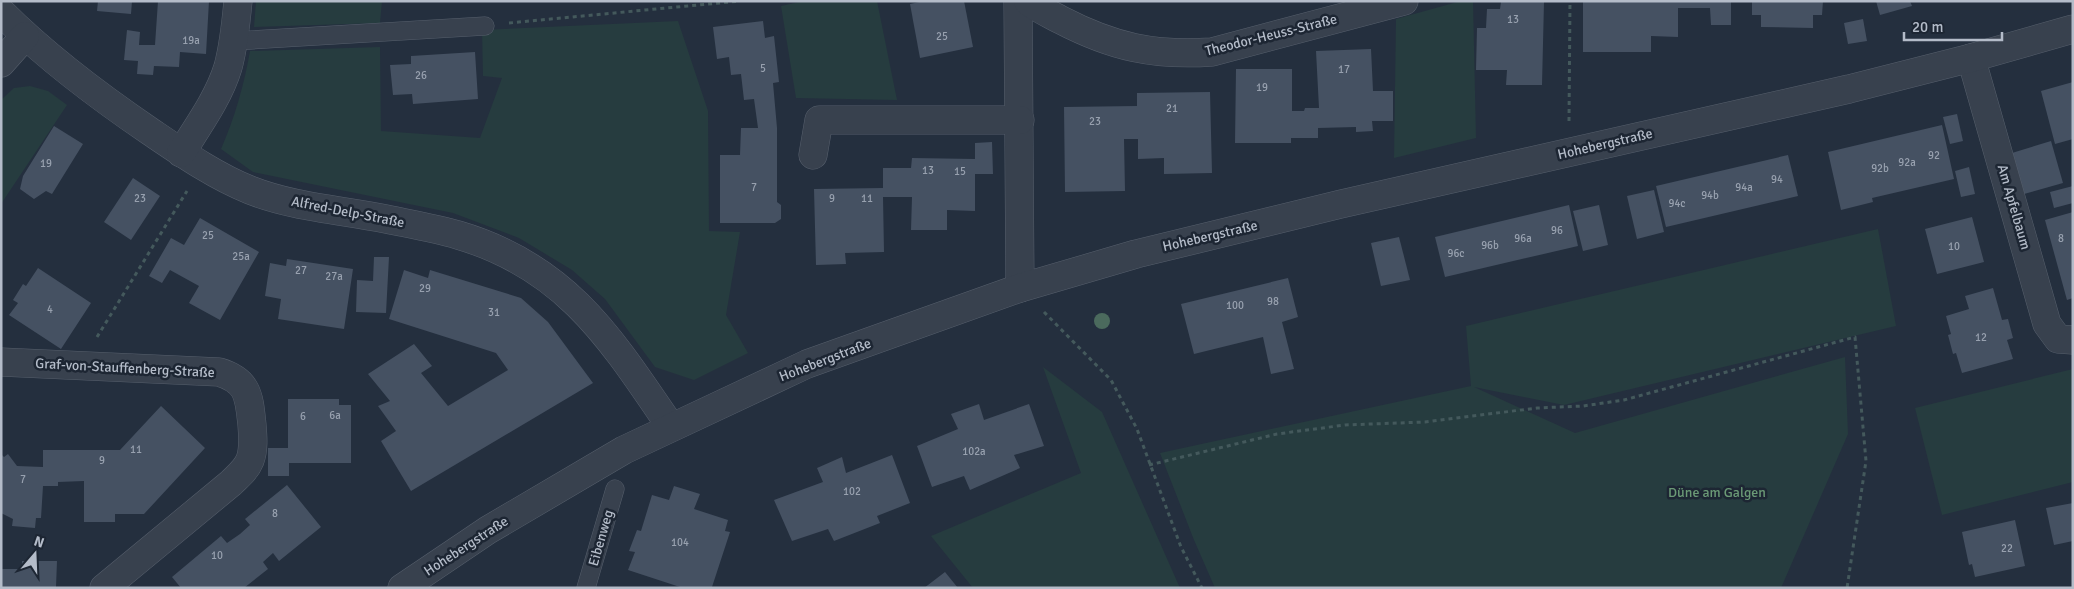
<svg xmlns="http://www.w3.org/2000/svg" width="2074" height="589" viewBox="0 0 2074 589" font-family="Signika,sans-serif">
<rect width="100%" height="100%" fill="#242f3e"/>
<g fill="#263c3f">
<polygon points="256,1 382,1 380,23 254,27"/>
<polygon points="804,1 877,1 897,100 796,98 781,6"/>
<polygon points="1461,1 1473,1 1476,138 1394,158 1396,19"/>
<path d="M678,21l30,90 1,120 31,1 -14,83 22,38 -54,27 -39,-13 -50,-68 -33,-29 -53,-32 -66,-25 -200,-41 -32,-23c14,-32 23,-64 29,-98l130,-4 1,84 99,7 22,-60 -19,-2 -1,-46z"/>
<polygon points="30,86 48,91 67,105 1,204 1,100 14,88"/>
<polygon points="1878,229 1896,326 1564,405 1474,387 1575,433 1845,357 1848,434 1781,588 1215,588 1194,540 1160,453 1471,386 1466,326"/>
<polygon points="1043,367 1102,412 1180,588 973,588 931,536 1081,473"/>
<polygon points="2073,369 2073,482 1942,515 1915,408"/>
</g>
<g fill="#455162">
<polygon points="98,1 132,1 131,14 97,11"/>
<polygon points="158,1 209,1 206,54 180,52 179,67 154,66 153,75 137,74 138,61 124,60 127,30 140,32 139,45 155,45"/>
<polygon points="924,1 964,1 973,47 920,58 910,4"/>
<polygon points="1583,1 1731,1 1731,25 1711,25 1710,8 1678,8 1678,37 1651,36 1651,52 1583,52"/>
<polygon points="1752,1 1823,1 1822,15 1813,15 1813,28 1761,27 1761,15 1752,15"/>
<polygon points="1876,1 1910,1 1912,6 1880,15"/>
<polygon points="1501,2 1544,2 1542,85 1506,85 1507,70 1476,70 1477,28 1486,28 1487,9 1500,9"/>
<polygon points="1863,19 1867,41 1848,44 1844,23"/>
<polygon points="763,21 765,38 774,36 779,82 773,83 777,128 777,202 781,205 781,219 775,223 720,223 720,155 740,155 741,128 758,128 754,99 744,100 741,74 731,75 729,57 717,59 713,27"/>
<polygon points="1371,49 1373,91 1393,91 1393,121 1372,121 1373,131 1356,132 1356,127 1318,128 1318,138 1291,138 1291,143 1235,143 1236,69 1292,69 1292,111 1304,111 1305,108 1319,108 1316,51"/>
<polygon points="475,52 478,99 413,104 412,94 393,95 390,65 411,64 411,56"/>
<polygon points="2073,82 2073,139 2055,144 2041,91"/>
<polygon points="1210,92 1212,173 1164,174 1164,158 1138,159 1138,139 1124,139 1125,191 1065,192 1064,107 1137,106 1137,93"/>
<polygon points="1957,114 1963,141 1950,144 1943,117"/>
<polygon points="1942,125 1954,179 1872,198 1873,202 1841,210 1828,152"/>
<polygon points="54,126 83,144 52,194 46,191 34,199 20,189 23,176"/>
<polygon points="2051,141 2063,183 2024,194 2012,153"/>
<polygon points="992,142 993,174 975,174 975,211 947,210 947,230 911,230 912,197 883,197 884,252 845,253 846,264 816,265 814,189 883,188 883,168 911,168 912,158 975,159 975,143"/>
<polygon points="1788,155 1798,196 1666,227 1656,186"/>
<polygon points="1969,167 1975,194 1961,197 1955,171"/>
<polygon points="133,178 160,196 131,240 104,222"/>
<polygon points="2073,186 2073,203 2054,208 2050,192"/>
<polygon points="1654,190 1664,232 1637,239 1627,196"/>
<polygon points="1569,205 1578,246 1445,277 1435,237"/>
<polygon points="1599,205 1608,245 1583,251 1573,211"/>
<polygon points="2073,212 2073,298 2067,300 2045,220"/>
<polygon points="1972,217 1984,262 1937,274 1925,229"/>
<polygon points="200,218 259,252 220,320 189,303 199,286 170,270 162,283 149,276 171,238 184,245"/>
<polygon points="1399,237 1410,280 1381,286 1371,243"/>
<polygon points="374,257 389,257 386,313 356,312 357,280 373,281"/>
<polygon points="287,259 353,269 344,329 278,319 281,299 265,296 270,263 286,266"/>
<polygon points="38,268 91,303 61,349 9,315 18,303 13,300 23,284 26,286"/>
<polygon points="404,270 428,278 430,270 521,298 548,322 593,383 411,491 381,441 396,431 378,406 390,401 368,374 414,344 432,366 421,373 448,406 508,370 496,353 389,319"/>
<polygon points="1288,278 1298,317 1282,322 1294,369 1271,374 1263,337 1194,354 1181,304"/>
<polygon points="1993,288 2002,320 2008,319 2013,338 2007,340 2013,359 1962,373 1956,353 1953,354 1948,335 1951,334 1946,316 1969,309 1965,296"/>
<polygon points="288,399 339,399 339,405 351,405 351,463 289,463 289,476 268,476 268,448 288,448"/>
<polygon points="979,404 984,420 1029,404 1044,446 1014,455 1020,468 970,490 964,476 932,487 917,446 958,429 951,414"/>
<polygon points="161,406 205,448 144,514 115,514 115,522 84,522 84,481 58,482 58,486 43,486 41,518 36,518 35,528 12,526 13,519 1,513 1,454 4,457 8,454 17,466 43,467 43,450 120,450"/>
<polygon points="892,455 910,503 877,516 880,523 834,541 828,529 792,541 774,500 823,482 817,468 842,457 846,473"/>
<polygon points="287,485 321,527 279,561 273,553 263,562 268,569 244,588 181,588 172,577 221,536 227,543 240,534 250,525 245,519"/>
<polygon points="674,486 700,494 694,509 728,520 725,531 730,532 712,587 683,588 628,570 635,552 629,551 637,530 641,531 652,495 669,500"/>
<polygon points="2073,503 2073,541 2054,545 2046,508"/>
<polygon points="2015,520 2025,566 1975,577 1972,564 1969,565 1962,532"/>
<polygon points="22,561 57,561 56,587 1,588 1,569 22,569"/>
<polygon points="945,572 958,588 924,588 928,585"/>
</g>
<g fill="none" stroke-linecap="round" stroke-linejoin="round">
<defs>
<g id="service">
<polyline points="234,41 485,26"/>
<polyline points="586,588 615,489"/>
</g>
<g id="minor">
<polyline points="1018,1 1020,288"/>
<path d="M1028,1c10,8 22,13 33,19 52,27 93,36 151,32l192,-51"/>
<path d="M1,12c46,46 97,84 150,120 31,21 64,44 99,58 43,17 91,20 136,29 24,5 48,9 72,16 109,32 153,104 213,192"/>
<polyline points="1971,58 2047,324 2058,339 2073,340"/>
<polyline points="1,63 25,36"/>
<path d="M181,153c17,-27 38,-56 47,-86 6,-22 8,-44 10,-66"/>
<polyline points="813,155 819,120 1020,120"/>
<path d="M1,362l218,10c30,9 30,25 33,53 1,12 2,24 -2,35 -4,10 -12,16 -19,23l-127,105"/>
</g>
<polyline id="tertiary" points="402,588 488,530 624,450 807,364 1020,288 1136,254 1341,204 1849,89 1971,58 2073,29"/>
</defs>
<use href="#service" stroke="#565f6c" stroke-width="19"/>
<use href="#minor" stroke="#565f6c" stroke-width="29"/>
<use href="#tertiary" stroke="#565f6c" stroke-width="29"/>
<g stroke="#44595c" stroke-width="3" stroke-dasharray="4 4" stroke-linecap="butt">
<polyline points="509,23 740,1"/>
<polyline points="1569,121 1570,1"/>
<polyline points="1044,312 1111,380 1137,429 1181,547 1202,588"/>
<polyline points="97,337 187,191"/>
<polyline points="1149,465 1277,434 1345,425 1425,422 1537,408 1583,406 1624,400 1855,337 1866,461 1847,588"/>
</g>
<use href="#service" stroke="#38414e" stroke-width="18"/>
<use href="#minor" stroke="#38414e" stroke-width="28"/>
<use href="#tertiary" stroke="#38414e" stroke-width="28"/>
</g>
<circle fill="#4b6a5d" cx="1102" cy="321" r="8"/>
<g text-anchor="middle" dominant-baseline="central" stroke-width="5" stroke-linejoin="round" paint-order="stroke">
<g font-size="11" fill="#98a1af">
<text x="1513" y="19">13</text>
<text x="942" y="36">25</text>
<text x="191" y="40">19a</text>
<text x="763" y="68">5</text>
<text x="1344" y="69">17</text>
<text x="421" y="75">26</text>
<text x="1262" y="87">19</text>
<text x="1172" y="108">21</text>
<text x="1095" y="121">23</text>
<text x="1934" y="155">92</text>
<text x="1907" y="162">92a</text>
<text x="46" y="163">19</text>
<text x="1880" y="168">92b</text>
<text x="928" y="170">13</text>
<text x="960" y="171">15</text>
<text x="1777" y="179">94</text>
<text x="754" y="187">7</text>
<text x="1744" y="187">94a</text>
<text x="1710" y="195">94b</text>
<text x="140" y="198">23</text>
<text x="832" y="198">9</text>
<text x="867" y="198">11</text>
<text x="1677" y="203">94c</text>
<text x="1557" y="230">96</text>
<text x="208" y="235">25</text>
<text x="1523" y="238">96a</text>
<text x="2061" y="238">8</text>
<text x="1490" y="245">96b</text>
<text x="1954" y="246">10</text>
<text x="1456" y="253">96c</text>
<text x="241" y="256">25a</text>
<text x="301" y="270">27</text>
<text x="334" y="276">27a</text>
<text x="425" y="288">29</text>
<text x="1273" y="301">98</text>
<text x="1235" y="305">100</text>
<text x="50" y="309">4</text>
<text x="494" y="312">31</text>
<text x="1981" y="337">12</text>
<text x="335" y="415">6a</text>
<text x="303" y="416">6</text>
<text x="136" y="449">11</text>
<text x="974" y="451">102a</text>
<text x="102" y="460">9</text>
<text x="23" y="479">7</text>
<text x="852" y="491">102</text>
<text x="275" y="513">8</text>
<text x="680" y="542">104</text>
<text x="2007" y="548">22</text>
<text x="217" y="555">10</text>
</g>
<g font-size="14" fill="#b4bcc9" stroke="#1d2633">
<text transform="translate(1271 35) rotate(-14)">Theodor-Heuss-Straße</text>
<text transform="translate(1605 144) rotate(-13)">Hohebergstraße</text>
<text transform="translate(2014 207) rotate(74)">Am Apfelbaum</text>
<text transform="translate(348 212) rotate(11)">Alfred-Delp-Straße</text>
<text transform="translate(1210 236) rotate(-13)">Hohebergstraße</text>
<text transform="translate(825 360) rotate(-21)">Hohebergstraße</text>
<text transform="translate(125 368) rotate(3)">Graf-von-Stauffenberg-Straße</text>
<text transform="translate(601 538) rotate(-74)">Eibenweg</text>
<text transform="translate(466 546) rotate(-33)">Hohebergstraße</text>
</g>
<g font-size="14" fill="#6b9a76" stroke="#1d2633">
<text x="1717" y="492">Düne am Galgen</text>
</g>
</g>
<rect width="2074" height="589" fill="none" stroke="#b4bcc9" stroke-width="5"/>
<g transform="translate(35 554) rotate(19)" stroke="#1d2633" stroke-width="4" paint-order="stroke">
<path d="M0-4L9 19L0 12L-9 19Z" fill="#b4bcc9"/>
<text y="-8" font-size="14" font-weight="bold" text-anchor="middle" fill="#b4bcc9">N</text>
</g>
<path d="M1904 32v8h98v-8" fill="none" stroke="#b4bcc9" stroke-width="2.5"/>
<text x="1912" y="32" font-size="15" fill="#b4bcc9" stroke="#1d2633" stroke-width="4" paint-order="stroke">20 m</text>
</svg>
